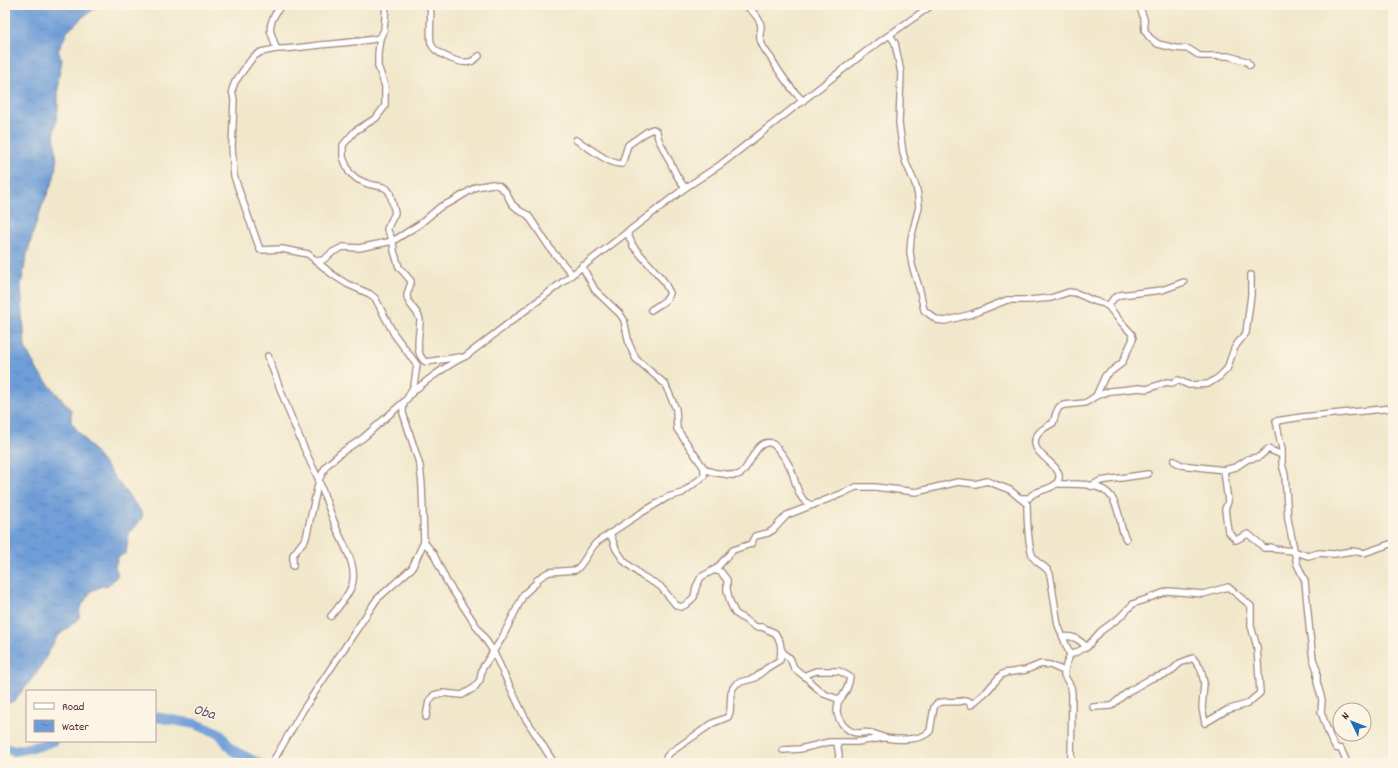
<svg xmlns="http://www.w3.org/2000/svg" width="1398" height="768" viewBox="0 0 1398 768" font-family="Dekko,sans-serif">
<defs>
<pattern id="water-ripples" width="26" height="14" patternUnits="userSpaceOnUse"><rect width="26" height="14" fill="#6e9dd7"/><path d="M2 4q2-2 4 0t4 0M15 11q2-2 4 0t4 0" fill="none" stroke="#5c7faf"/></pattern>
</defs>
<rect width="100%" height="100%" fill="#fcf5e5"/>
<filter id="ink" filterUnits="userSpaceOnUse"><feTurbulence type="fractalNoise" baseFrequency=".025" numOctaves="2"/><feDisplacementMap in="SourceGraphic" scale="8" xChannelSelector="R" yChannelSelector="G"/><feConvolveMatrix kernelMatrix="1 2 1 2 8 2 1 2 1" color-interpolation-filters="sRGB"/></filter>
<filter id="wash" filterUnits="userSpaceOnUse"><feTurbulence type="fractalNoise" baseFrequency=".012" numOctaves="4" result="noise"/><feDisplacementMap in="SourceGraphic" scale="16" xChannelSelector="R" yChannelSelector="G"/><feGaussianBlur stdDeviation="0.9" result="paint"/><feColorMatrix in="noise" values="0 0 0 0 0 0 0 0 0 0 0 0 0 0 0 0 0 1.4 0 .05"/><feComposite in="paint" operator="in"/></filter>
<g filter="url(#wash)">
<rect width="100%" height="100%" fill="#f1e8cc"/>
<polygon fill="url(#water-ripples)" stroke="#5c5e81" points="5,5 100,5 84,16 67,32 58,51 62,60 58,81 58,110 54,132 57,164 53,181 42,206 33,233 27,254 21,285 25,348 39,373 71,410 71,422 143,514 141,520 129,533 126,553 118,557 115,567 118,575 109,585 103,586 91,591 80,608 79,618 57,637 38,671 14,701 5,704"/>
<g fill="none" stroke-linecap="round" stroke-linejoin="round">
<g stroke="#6e9dd7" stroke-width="10">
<polyline points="155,717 195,724 219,733 232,750 258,763"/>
<polyline points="5,748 14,751 39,746 53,741"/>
</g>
</g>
</g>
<g filter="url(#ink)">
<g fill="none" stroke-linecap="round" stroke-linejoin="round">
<defs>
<g id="minor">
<path d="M281,5c-5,8 -13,18 -10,28 2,6 4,10 5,16 15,0 29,-2 44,-4 20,-2 40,-3 60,-7"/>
<path d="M386,5l-2,25 -4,8 -2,16v12l7,20v20l-9,12 -21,13 -12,14v12l6,15 8,7 11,5 15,3 4,2 3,4 5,20 -8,16 6,12 1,10 5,16 12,14c0,5 -4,10 -4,15 0,9 12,15 13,24 0,13 -7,34 6,42l34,-5"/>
<path d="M430,5c2,13 -1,26 1,38 2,10 28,21 38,19 4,0 7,-4 10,-6"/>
<path d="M744,5c6,3 17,14 17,22 0,5 -3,9 0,15 2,6 6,11 10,16 9,16 19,30 32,43"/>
<polyline points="1139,5 1144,19 1145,31 1150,38 1158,44 1175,48 1189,49 1200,56 1228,56 1246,61 1250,65"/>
<path d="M890,35l5,8 6,30 -2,50 4,30 3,10 10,23 2,10 1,11 -8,31 -1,14 2,13 8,26 4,19 13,10 8,1 27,-7 35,-14h22l22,-2 18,-6 7,1 18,8 8,2 6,3 12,15 12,13 1,5 -11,24 -17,13 -9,20 -11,7 -21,2 -5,2 -3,6 -3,10c-5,3 -12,6 -15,11 -14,19 24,29 21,44 -3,14 -24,10 -30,20h-9"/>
<path d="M276,49l-15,3 -8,5 -18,25 -3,8 2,10 -2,47 2,29 25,71 1,3 22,-1 26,5 25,21 14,9 23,10 5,4 19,36 23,31 -3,20 -7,14 -44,39 -21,14 -16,14 -7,14c5,16 11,31 17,47 7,18 22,38 16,58 -4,12 -13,21 -21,31"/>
<path d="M576,140c13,7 32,24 46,24l6,-19 20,-14 5,-2 4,3 1,6 19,38 8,12"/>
<path d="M627,232l6,14 30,34 7,13c-2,8 -12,12 -19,17"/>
<polyline points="315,261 323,260 333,252 343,247 359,248 393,241 420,224 440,207 453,201 476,187 492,184 499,186 505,191 512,204 520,211 528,215 552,251 572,274"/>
<path d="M582,266l13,24 25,24 4,6 5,24 7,15 29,25 11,25 1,20 27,39c6,5 13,5 21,6 4,1 11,2 15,0 10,-5 15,-35 31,-31 3,1 5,4 7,6 4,5 9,12 12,18 6,12 7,36 23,38"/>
<polyline points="1108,306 1114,298 1120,295 1162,290 1184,282"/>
<path d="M268,356c15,42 31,84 51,124l-13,58 -13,17v11"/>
<polyline points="1096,396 1110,391 1121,390 1139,388 1147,389 1167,382 1172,383 1178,380 1189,385 1208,384 1219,377 1227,369 1234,349 1237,344 1246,333 1251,295 1251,275"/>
<polyline points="1174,461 1181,465 1224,470 1236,467 1248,459 1259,457 1268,449 1282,455"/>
<polyline points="1224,470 1228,502 1225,509 1226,517 1228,531 1236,540 1248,534 1259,543 1264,548 1271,548 1271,547 1274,549 1293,551 1308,556 1319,553 1334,554 1352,551 1364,553 1393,543"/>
<path d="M1056,484c16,0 39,-2 52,9 6,5 9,15 11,22 2,9 2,15 7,24"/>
<polyline points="1091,486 1100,481 1148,474"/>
<path d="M610,533l6,16 8,12 18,15 18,10 16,19 5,2 6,-3 7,-7 2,-10 5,-10 15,-8 17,-19 18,-6 4,-8 13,-3 5,-3 14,-15 54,-21 15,-7h19l41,5 42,-10 17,2 12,-3 23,9 17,14c0,12 1,43 6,53 5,8 13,8 17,17l8,51 12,30 -4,10 -2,10 7,12 1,7 -1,69"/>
<polyline points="424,542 433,553 447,582 493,651 524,716 554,763"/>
<path d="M713,570l8,2 6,8v10l3,12 5,11 21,14h6l13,6 5,9 1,7 4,6 5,3 4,10 14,11 3,4 13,11 14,5c1,4 -1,7 -1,12 0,5 4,12 8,16 11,10 16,4 26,6 5,1 10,4 15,5 11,2 36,3 44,-7l4,-24c5,-10 21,-2 32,-7l3,1 2,4 16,-14 14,-16 4,-2 21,-3 15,-6 9,1 14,6"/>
<path d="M1063,637c11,-2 16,3 24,10"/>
<polyline points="1070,655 1087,647 1101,631 1119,618 1133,604 1168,591 1203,594 1228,587 1251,606 1251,626 1257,647 1260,693 1247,704 1227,710 1205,723 1202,708 1204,683 1201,669 1193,658 1180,663 1169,673 1150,679 1129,691 1111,706 1093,707"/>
<path d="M805,676l3,-2 8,-3h23l11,6c-1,9 -5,17 -11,24"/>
<path d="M426,717l3,-16 5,-6 8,-2 20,2 12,-7 6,-8 2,-11 20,-31 22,-44 12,-11 1,-3 5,-4 7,-4 27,-2c9,-8 12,-19 21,-28l44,-29 27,-16 14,-4 22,-17v-8"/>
<polyline points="837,743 839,755 838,763"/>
<polyline points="783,750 800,749 829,742 857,742 883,738"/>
<path d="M272,763l31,-53 74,-111 35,-31 12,-26 -2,-57 -2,-19 -17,-53c0,-4 0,-7 1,-10 6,-13 48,-41 62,-47l219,-168 35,-23 148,-115 64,-45"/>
<polyline points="664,763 667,756 671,752 713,723 728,717 730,712 731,693 733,688 737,683 755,678 767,668 780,660 781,649"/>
<polyline points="1347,763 1341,749 1336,748 1331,740 1321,712 1322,700 1317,682 1317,670 1313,659 1310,635 1305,581 1297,564 1288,519 1285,475 1282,464 1282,449 1276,421 1302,417 1393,408"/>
</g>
</defs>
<use href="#minor" stroke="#9e847c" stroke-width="8"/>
<use href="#minor" stroke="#fff" stroke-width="5.5"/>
</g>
</g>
<g text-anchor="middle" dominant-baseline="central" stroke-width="3" stroke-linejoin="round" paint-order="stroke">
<g font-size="15" font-style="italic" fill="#585170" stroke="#fcf5e5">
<text transform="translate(204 713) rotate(16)">Oba</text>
</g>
</g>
<rect width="1398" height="768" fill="none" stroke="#fcf5e5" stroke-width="20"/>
<rect x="26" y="690" width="130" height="52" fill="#fcf5e5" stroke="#b59f9b"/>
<rect x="34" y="703" width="20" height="6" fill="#ffffff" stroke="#b59f9b"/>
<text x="62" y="710" font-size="12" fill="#4a1f2b">Road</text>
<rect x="34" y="720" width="20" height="12" fill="url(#water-ripples)" stroke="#b59f9b"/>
<text x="62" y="730" font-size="12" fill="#4a1f2b">Water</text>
<g transform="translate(1352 722) rotate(313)"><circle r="19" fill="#fcf5e5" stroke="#b59f9b"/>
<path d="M0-3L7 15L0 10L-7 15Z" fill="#1f6fb2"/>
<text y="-6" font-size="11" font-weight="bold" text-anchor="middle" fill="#4a1f2b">N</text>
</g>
</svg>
